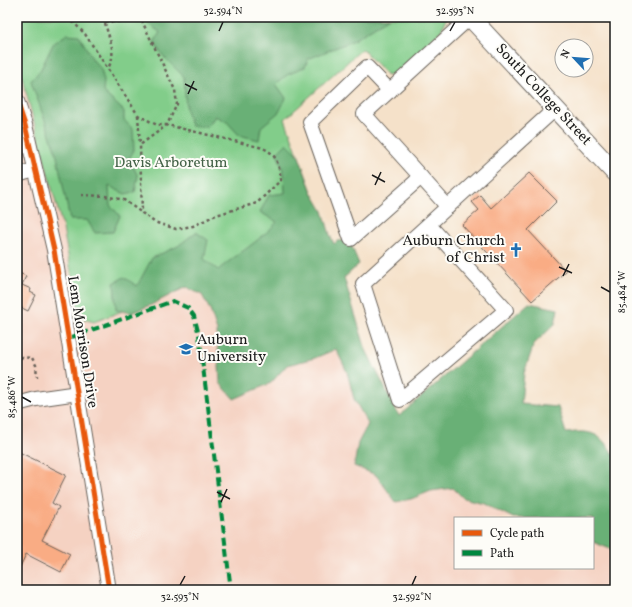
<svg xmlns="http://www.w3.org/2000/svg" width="632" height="607" viewBox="0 0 632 607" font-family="Vollkorn,serif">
<rect width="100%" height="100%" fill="#fdfcf7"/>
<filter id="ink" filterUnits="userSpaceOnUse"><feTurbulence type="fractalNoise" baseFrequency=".025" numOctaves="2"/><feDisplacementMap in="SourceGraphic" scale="8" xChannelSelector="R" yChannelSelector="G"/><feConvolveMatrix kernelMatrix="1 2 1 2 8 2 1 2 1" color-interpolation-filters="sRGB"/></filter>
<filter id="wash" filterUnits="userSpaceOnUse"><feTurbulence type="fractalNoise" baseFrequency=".012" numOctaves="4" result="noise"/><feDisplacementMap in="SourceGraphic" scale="16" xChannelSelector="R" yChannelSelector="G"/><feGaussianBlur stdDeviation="0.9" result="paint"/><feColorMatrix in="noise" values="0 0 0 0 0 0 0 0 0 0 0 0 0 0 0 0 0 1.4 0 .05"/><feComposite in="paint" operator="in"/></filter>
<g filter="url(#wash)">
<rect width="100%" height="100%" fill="#f5e1c9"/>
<polygon fill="#f5d2c2" points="17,17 446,17 441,31 395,74 387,75 362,49 285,119 312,192 396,460 548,518 455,518 455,568 593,568 593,535 615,544 615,590 17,590"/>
<polygon fill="#82cd8a" stroke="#4f7453" points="17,17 446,17 446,19 441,31 395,74 387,75 362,49 285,119 312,192 315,237 94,322 83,319 79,314 63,229 17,59"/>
<g fill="#69b076" stroke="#426649">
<polygon points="146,17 390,17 352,41 308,59 305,67 287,75 276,84 286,98 279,112 261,127 259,140 239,135 227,122 215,116 208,127 191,126 186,110 184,77 164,57 154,43 160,32 148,24"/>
<polygon points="67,34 79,35 93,60 101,69 104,81 103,92 124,111 124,120 133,129 134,150 129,159 138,176 135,192 125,194 109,186 110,205 120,216 113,232 95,233 87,220 70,220 56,152 31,81 41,69 53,44"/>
<path d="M287,143l11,11 14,38 11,19 7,24 4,9 3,-3 12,-1 10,24 -15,14 22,72 33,66 130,-113 29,6 -3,15 -21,20 -10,29 -3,31 37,3 8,26c25,-3 33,-1 47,21l2,-1v98l-22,-9v-24h-80l-29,-15 -21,-5 -10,-10 -22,3 -20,8 -15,3 -20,-27 -22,-9 4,-23 10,-19 -14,-25 -7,-27 -11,-23 -21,9 -28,7 -16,18 -37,16 -14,-16 -3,-52 -7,-21 -8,-15 -16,-8 -35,18 -20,8 -15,-3 -2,-27 10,-6 13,9 15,-28 26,-12 18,-14 12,8 -4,19 14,11c19,-16 42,-29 59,-48l-17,-10 9,-17 16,-2 -1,-20 -7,-20z"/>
</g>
<g id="blocks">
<g fill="#f9ac84">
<polygon points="529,173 557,201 528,230 566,271 532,301 462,225 479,210 472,202 480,195 491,208"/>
<polygon points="17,272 26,276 22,285 31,289 30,292 36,295 28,311 22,308 17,319"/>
<polygon points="17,451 66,475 52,503 59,507 42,540 70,554 61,572 26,554 20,567 17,566"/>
</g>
</g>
</g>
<g filter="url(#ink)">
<use href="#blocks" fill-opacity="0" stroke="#686159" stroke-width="1"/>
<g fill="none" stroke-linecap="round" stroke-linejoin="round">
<defs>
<g id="minor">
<polyline points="390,91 367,67 310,122 351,239 421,177"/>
<polyline points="17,101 25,125 54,250 109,590"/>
<polyline points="17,175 35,170"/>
<polyline points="448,207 364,114 470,17"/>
<polyline points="429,225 506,310 400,400 363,284 555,109"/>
<polyline points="17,404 36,399 78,393"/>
</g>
<polyline id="major" points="470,17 615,173"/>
</defs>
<use href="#minor" stroke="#686159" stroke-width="16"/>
<use href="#major" stroke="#686159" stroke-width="20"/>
<g stroke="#686159" stroke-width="2.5" stroke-dasharray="3 3" stroke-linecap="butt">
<path d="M68,17l17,17 53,81 19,10h10l92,22c17,4 20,17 22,33l-24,23 -41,12 -23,11 -17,3 -22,-7 -12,-9 -2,-68 27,-20 10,-21 -2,-14 -35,-73"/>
<path d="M94,17c9,8 35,4 47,3"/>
<path d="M104,17c2,18 15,34 4,51"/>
<polyline points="114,22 114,17"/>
<polyline points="138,115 140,145"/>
<polyline points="81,195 105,196 124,200 142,213"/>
<polyline points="17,363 22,357 32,358 36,365 37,377"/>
<polyline points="17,369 19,379"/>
</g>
<use href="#minor" stroke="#fff" stroke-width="14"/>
<use href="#major" stroke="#fff" stroke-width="18"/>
<polyline stroke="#00873e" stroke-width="4" stroke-dasharray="8 4" stroke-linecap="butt" points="69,338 173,301 188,308 194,316 199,335 231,590"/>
<defs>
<polyline id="cycleway" points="17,101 25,125 54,250 109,590"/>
</defs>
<use href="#cycleway" stroke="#fdfcf7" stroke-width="8"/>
<use href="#cycleway" stroke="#e8590c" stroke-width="5"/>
</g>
</g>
<path fill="none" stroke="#1c1c1c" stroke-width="1.5" d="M219,31l4,-9M450,31l5,-9M185,84l12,6M188,94l6,-13M372,175l13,7M375,185l6,-13M559,267l13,6M563,276l6,-12M601,287l9,5M22,397l9,5M217,492l13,7M221,502l6,-13M180,585l5,-9M412,585l4,-9"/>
<defs>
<symbol id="church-bare" viewBox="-9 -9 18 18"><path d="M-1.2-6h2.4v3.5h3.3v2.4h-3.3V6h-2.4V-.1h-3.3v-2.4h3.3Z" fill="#1f6fb2" stroke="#fdfcf7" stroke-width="2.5" paint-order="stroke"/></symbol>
<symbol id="university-bare" viewBox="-9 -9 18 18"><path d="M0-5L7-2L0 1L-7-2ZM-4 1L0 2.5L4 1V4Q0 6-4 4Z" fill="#1f6fb2" stroke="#fdfcf7" stroke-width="2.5" paint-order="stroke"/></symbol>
</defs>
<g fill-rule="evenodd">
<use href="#church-bare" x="506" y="240" width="20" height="20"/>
<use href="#university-bare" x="176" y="339" width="20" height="20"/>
</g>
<g text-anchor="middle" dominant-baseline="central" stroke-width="4" stroke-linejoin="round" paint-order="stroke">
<g font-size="15" fill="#1c1c1c" stroke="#fdfcf7">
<text transform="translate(543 95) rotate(47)">South College Street</text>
<text transform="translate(82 342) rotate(81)">Lem Morrison Drive</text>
</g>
<g font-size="15" fill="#456348" stroke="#fdfcf7">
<text x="171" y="163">Davis Arboretum</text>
</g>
<g font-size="15" fill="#1c1c1c" stroke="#fdfcf7" text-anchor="end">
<text x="505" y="241">Auburn Church<tspan x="505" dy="17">of Christ</tspan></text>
<text x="197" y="340" text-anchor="start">Auburn<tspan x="197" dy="17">University</tspan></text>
</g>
</g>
<rect width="632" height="607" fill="none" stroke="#fdfcf7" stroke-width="44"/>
<rect x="454" y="517" width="140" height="52" fill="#fdfcf7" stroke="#a3a29f"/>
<rect x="462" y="530" width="20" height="6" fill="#e8590c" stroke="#a3a29f"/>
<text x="490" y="537" font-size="12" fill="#1c1c1c">Cycle path</text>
<rect x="462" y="550" width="20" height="6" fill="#00873e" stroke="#a3a29f"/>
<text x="490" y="557" font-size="12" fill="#1c1c1c">Path</text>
<g transform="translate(574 58) rotate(296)"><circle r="19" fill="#fdfcf7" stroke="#a3a29f"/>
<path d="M0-3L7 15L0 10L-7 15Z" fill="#1f6fb2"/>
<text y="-6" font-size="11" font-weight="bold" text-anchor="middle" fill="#1c1c1c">N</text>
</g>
<rect x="22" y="22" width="588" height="563" fill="none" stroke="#1c1c1c" stroke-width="1.5"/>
<g font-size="10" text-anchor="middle" fill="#1c1c1c">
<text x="223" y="14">32.594°N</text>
<text x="455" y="14">32.593°N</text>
<text transform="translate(621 292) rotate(-90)" y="4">85.484°W</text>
<text transform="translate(11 397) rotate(-90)" y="4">85.486°W</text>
<text x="180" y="600">32.593°N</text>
<text x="412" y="600">32.592°N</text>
</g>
</svg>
